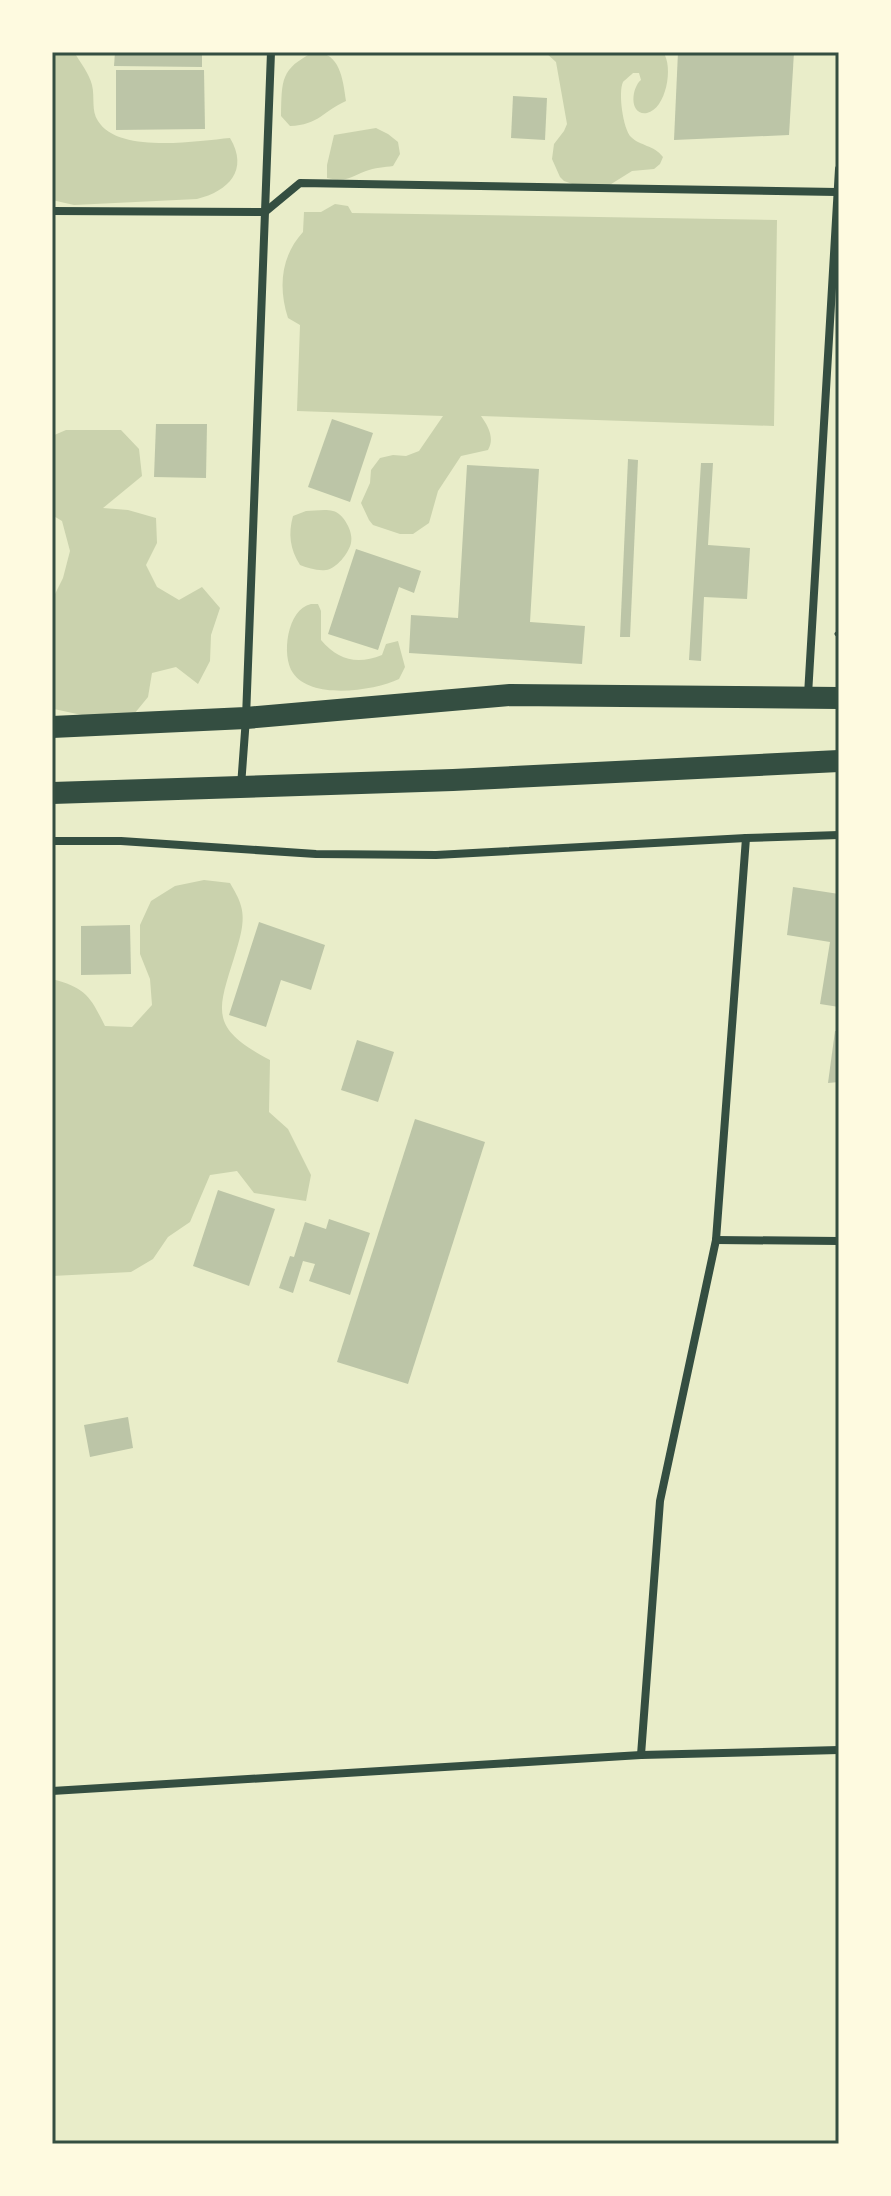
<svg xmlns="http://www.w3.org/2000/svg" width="891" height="2196" viewBox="0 0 891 2196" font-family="'Work Sans',sans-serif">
<rect width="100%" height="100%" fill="#e9edc9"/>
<g fill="#cad2ad">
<path d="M52,52h22c6,10 15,21 18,33 3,12 -1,26 6,36 20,33 99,20 132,17 19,32 -1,53 -33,61l-123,6 -22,-5z"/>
<path d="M314,52c26,0 29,27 32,49 -23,10 -27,24 -56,25l-9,-10c1,-36 -1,-47 33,-64z"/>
<path d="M545,52h118c11,15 3,57 -16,61 -18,3 -16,-25 -6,-33l-2,-7h-6c-1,1 -9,8 -10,9 -5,10 0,47 8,55 9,9 23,8 32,20l-3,7 -6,5 -22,2 -24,15h-30l-14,-5 -4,-4 -8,-18 2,-15 10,-13 3,-7 -11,-62z"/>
<path d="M376,128l12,6 10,8 2,12 -7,12c-8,1 -19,2 -27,5 -18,7 -19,11 -39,7v-13l7,-30z"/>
<path d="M335,204l13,2 4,7 425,7 -3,206 -293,-10c7,10 14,22 7,34l-27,6 -23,35 -9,32 -16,11h-13l-27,-9 -4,-5 -8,-17 9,-20 1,-13 9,-12 13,-3 13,1 13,-5 24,-35 -146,-5 3,-86 -12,-7c-10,-31 -7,-62 15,-86l1,-20h17z"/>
<polygon points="66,430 121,430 139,449 142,476 103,508 128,510 156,518 157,543 146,565 157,587 179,600 202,587 220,608 211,635 210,661 198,684 176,667 152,673 148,697 130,719 105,720 54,709 52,706 52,600 63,578 70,551 62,521 52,515 52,436"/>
<path d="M306,511c8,0 19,-2 27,0 10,2 21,21 18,32 -2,10 -15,26 -25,27 -9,1 -18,-2 -26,-5 -10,-16 -12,-31 -7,-49z"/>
<path d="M311,604h7l3,7v29c17,20 36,25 61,15l4,-11 12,-3 7,26 -6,12c-25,12 -88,21 -106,-6 -12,-17 -6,-64 18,-69z"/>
<path d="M204,880l26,3c4,7 9,15 11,23 4,13 0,29 -4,42 -18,61 -32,78 33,112l-1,52 19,17 23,46 -5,26 -52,-8 -17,-22 -27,4 -20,47 -22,15 -15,22 -22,13 -79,4v-297c34,9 38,17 53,47l27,1 20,-22 -2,-26 -10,-25v-29l11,-24 24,-15z"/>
</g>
<g fill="#bcc5a7">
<polygon points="115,52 202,52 202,67 114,66"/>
<polygon points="678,52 794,52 789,135 674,140"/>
<polygon points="116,70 204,70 205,129 116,130"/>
<polygon points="513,96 547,98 545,140 511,138"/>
<polygon points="332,419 373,433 350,502 308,487"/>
<polygon points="156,424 207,424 206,478 154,477"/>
<polygon points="628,459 638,460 630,637 620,637"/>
<polygon points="701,463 713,463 708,545 750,548 747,599 704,597 701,661 689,660"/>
<polygon points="467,465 539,469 530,622 585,626 582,664 409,653 411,615 458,618"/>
<polygon points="356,549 421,571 414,593 399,587 378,650 328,634"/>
<polygon points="793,887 839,894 839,1007 820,1004 830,942 787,935"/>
<polygon points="259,922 325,945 311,990 281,980 266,1027 229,1015"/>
<polygon points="130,925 131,974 81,975 81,926"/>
<polygon points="835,1031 839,1031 839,1082 828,1083"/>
<polygon points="357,1040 394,1052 378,1102 341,1090"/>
<polygon points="415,1119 485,1142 408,1384 337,1362"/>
<polygon points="218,1190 275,1209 249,1286 193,1266"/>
<polygon points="329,1219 370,1233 350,1295 309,1281 315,1264 303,1261 293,1293 279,1288 290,1256 294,1257 305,1222 326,1229"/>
<polygon points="128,1417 133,1448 90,1457 84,1425"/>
</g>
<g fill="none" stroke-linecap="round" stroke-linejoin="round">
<polyline stroke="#344e41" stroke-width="5" points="837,634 839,633"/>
<g stroke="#344e41" stroke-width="8">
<polyline points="52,211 265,212 300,183 837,192"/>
<polyline points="808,695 839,169"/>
<polyline points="241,786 246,718 271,52"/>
<polyline points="52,841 121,841 316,854 436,855 746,838 839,835"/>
<polyline points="716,1240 839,1241"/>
<polyline points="641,1755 660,1501 716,1240 746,838"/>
<polyline points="52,1791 641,1755 839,1750"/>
</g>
<g stroke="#344e41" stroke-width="22">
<polyline points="52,727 246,718 510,695 839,698"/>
<polyline points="52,793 453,780 839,761"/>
</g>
</g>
<rect width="891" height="2196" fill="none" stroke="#fefae0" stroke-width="108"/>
<rect x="54" y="54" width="783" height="2088" fill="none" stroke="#344e41" stroke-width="3"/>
</svg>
